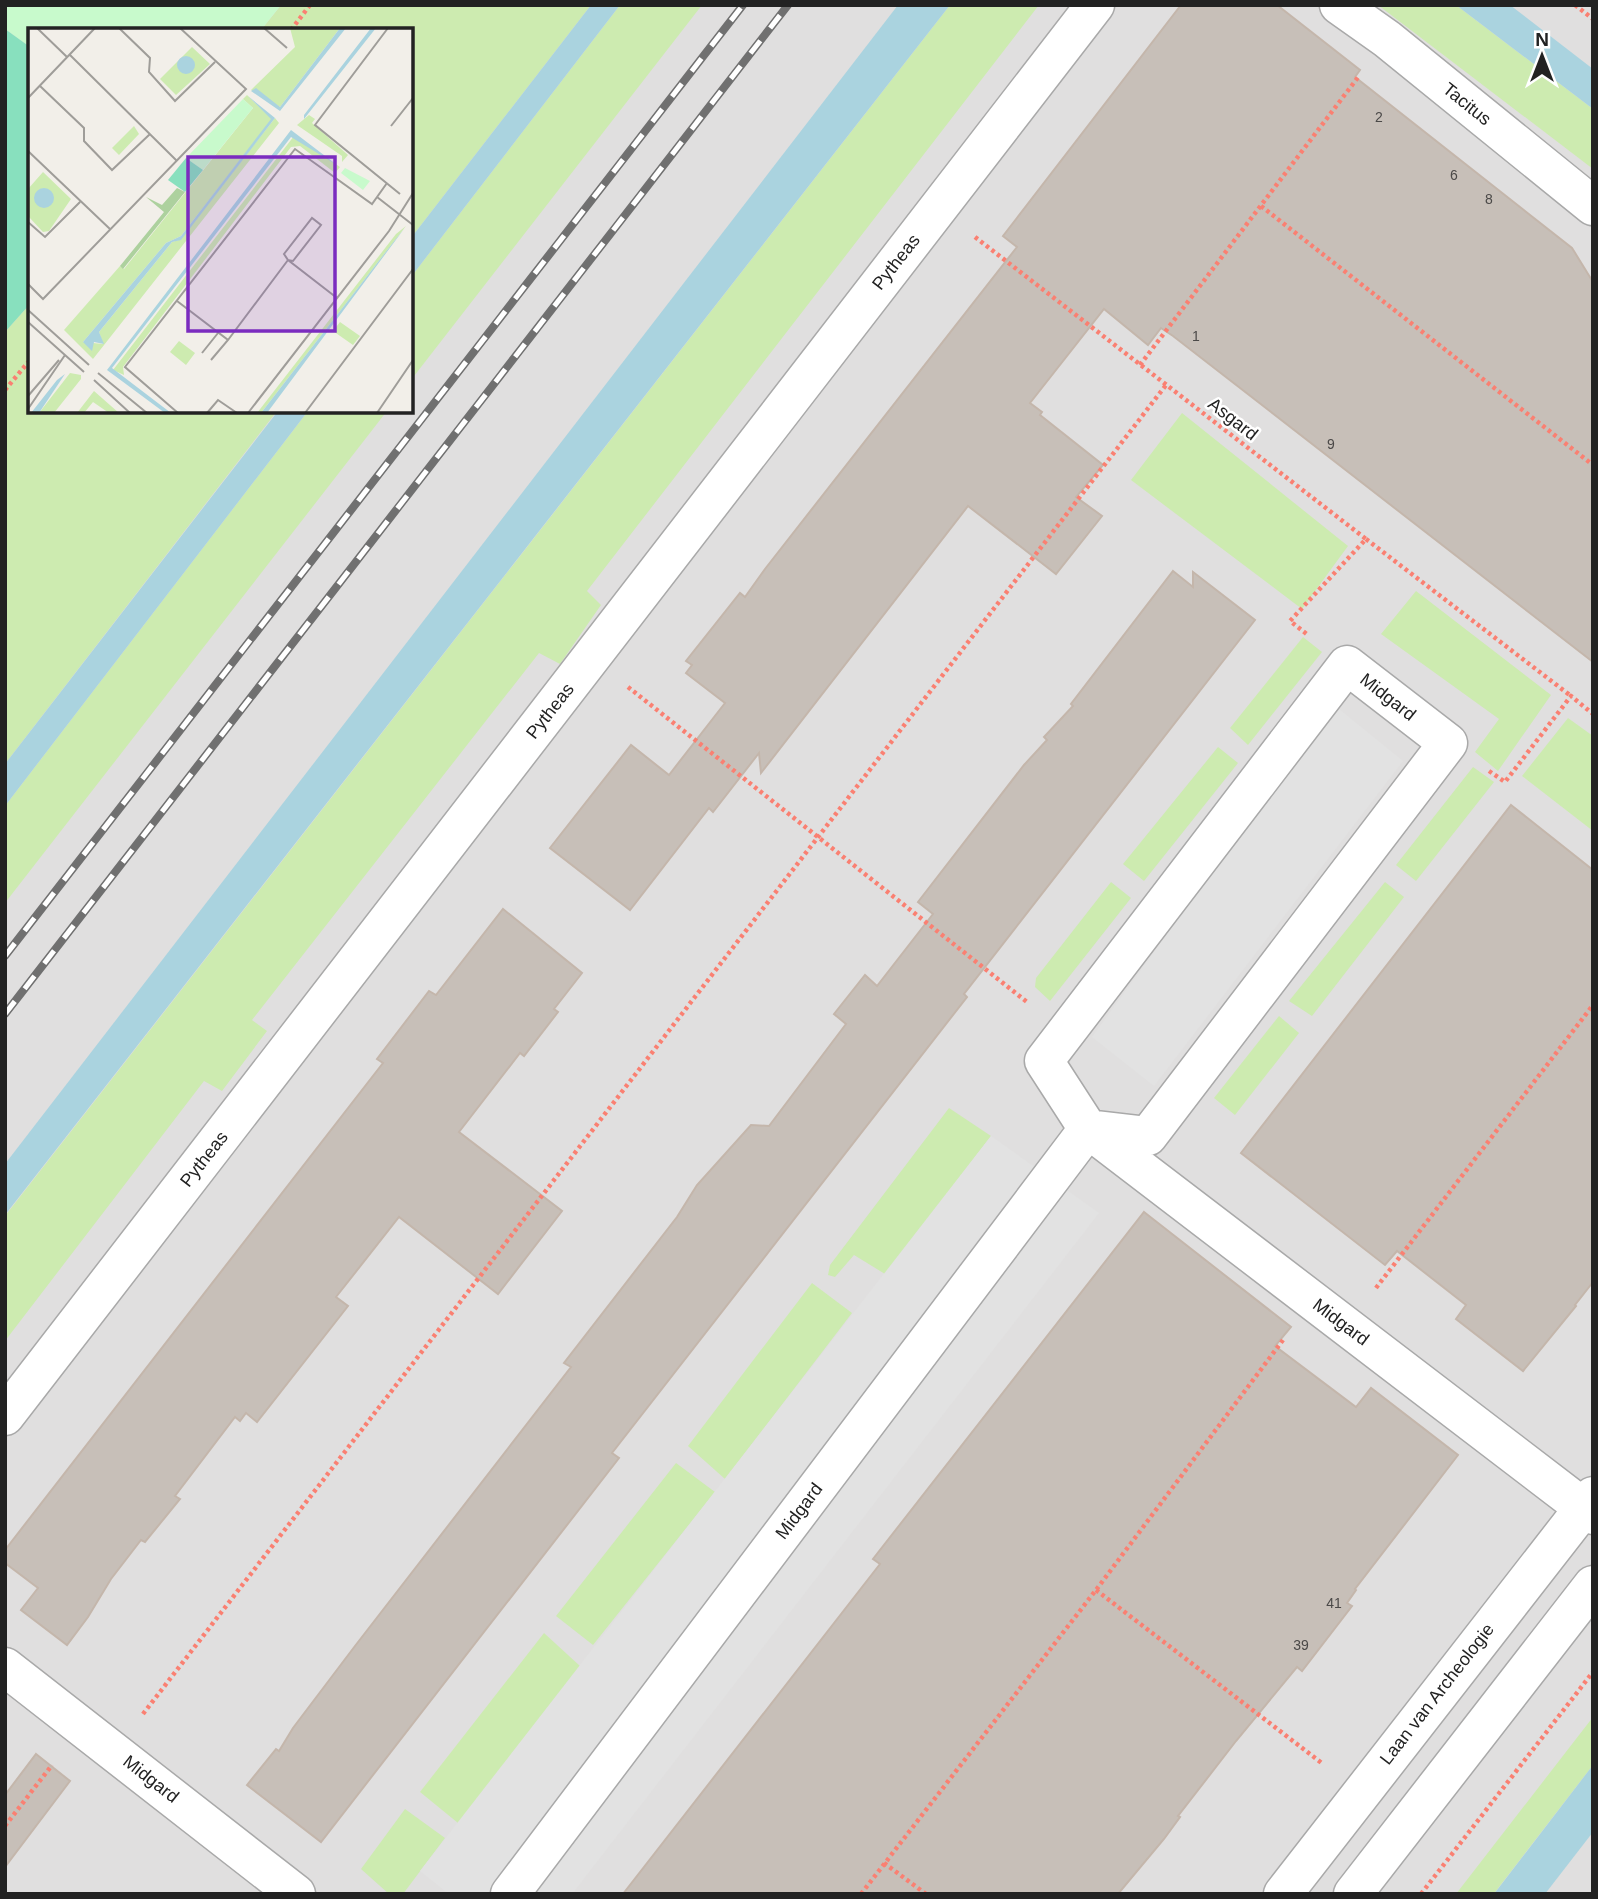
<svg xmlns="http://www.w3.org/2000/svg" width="1598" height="1899" viewBox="0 0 1598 1899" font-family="Arial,sans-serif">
<rect width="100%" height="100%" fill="#f2efe9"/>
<path fill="#e0dfdf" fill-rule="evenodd" d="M5,5h1588v1889h-1588zM30,30h381v381h-381z"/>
<g fill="#cdebb0">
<polygon points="281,5 591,5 411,238 411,30 261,30"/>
<polygon points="620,5 702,5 411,380 411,277"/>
<polygon points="950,5 1039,5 587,591 601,605 560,664 539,653 252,1020 267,1031 222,1091 204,1081 5,1341 5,1216"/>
<polygon points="1378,5 1456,5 1593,109 1593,169"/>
<polygon points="30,304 30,411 277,411 5,764 5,332"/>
<polygon points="308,411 387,411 5,903 5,806"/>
<polygon points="1182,413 1348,546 1302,609 1131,480"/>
<polygon points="1416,591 1551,695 1498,771 1475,752 1499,719 1381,634"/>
<polygon points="1303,637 1322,652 1248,745 1230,728"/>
<polygon points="1568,718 1593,736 1593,831 1522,776"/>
<polygon points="1218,747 1238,763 1144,881 1123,864"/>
<polygon points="1473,767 1494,782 1416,881 1396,865"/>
<polygon points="1111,882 1131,898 1050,1001 1035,987 1036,978"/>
<polygon points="1385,882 1404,897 1312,1016 1289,1001"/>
<polygon points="1279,1016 1299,1033 1235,1115 1214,1098"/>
<polygon points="949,1108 991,1136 885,1274 854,1255 835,1277 828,1275 830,1265"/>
<polygon points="812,1283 852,1313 725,1479 688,1446"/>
<polygon points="676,1463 715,1492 593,1645 556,1616"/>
<polygon points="544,1633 580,1666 458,1823 420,1792"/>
<polygon points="1593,1717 1593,1765 1499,1887 1494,1894 1456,1894"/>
<polygon points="405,1809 445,1838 403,1894 389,1894 361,1869"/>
</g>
<polygon fill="#c8facc" points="5,5 281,5 261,30 30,30 30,47 5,29"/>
<polygon fill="#88e0be" points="5,29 30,47 30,304 5,332"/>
<g fill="#e2e2e2">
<polygon points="1334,705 1403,761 1154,1086 1092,1037"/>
<polygon points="991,1136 1099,1213 572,1894 449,1894 420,1871"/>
</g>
<g fill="#aad3df">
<polygon points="591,5 620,5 411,277 411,238"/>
<polygon points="898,5 950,5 5,1215 5,1164"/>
<polygon points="1456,5 1510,5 1593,69 1593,109"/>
<polygon points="278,411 308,411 5,806 5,764"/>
<polygon points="1593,1765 1593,1832 1545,1894 1494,1894"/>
</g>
<g fill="#c7bfb8" stroke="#c4b6ab" stroke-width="2">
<polygon points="1181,5 1277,5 1360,70 1355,77 1572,248 1593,282 1593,662 1173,336 1161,328 1148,345 1104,309 1030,403 1042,412 1040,415 1103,465 1076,497 1102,516 1056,574 968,506 761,773 759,753 713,812 709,808 630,910 550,848 631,745 669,775 725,703 686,673 692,665 686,661 740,593 745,597 765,569 1017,247 1003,236"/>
<polygon points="1173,571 1193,587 1193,572 1255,620 964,994 967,997 612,1453 619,1458 321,1842 247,1785 276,1749 279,1751 293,1728 355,1646 571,1367 564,1363 677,1217 697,1185 751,1125 769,1126 846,1024 834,1014 865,975 877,986 933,914 918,902 1024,765 1047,740 1044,737 1073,706 1071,704"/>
<polygon points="1511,805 1593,870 1593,1282 1575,1305 1576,1306 1523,1371 1456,1319 1466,1305 1397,1251 1385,1265 1241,1153"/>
<polygon points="503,909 582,973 554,1009 558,1012 524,1056 520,1053 459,1132 562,1211 498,1294 399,1217 336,1297 348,1306 257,1422 246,1413 240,1421 235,1417 175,1496 180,1499 145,1542 141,1540 111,1579 88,1617 67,1645 21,1610 38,1588 5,1563 5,1550 383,1063 377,1059 429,991 436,995"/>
<polygon points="1144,1212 1291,1327 1275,1346 1356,1407 1371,1388 1458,1455 1355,1589 1356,1590 1347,1603 1352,1606 1302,1671 1297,1667 1236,1741 1178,1816 1180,1817 1164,1839 1118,1894 623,1894 880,1564 873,1559"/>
<polygon points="36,1754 70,1781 5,1867 5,1795"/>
</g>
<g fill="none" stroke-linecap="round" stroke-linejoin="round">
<defs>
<g id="minor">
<polyline points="1339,5 1387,39 1593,206"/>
<polyline points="1088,1129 1148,1136 1448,743 1347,665 1044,1061 1088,1129 1593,1515"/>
<polyline points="5,1416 1095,5"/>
<polyline points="5,1667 296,1894"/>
<polyline points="510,1894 1088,1129"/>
<polyline points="1283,1894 1593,1496"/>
<polyline points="1353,1894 1593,1585"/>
</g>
</defs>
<use href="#minor" stroke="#a9a9a9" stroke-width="41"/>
<g stroke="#fa8072" stroke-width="4.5" stroke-dasharray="3.5 3.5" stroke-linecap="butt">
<polyline points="1575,5 1593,19"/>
<polyline points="291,30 310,5"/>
<polyline points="1261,206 1593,465"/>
<polyline points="975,237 1366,539 1290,621 1308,635"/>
<polyline points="1140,365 1359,76"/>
<polyline points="5,390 30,360"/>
<polyline points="1366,539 1571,696"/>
<polyline points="628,687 1027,1002"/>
<polyline points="1489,771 1505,782 1571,696 1593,714"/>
<polyline points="1376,1288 1593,1005"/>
<polyline points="1096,1590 1323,1764"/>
<polyline points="143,1714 1166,385"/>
<polyline points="5,1826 52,1765"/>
<polyline points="884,1863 926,1894"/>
<polyline points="861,1894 1096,1590 1283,1340"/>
<polyline points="1421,1894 1593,1672"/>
</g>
<use href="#minor" stroke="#fff" stroke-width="38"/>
<defs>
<g id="rail">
<polyline points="5,956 743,5"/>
<polyline points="5,1014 788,5"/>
</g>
</defs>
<use href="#rail" stroke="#707070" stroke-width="8"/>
<use href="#rail" stroke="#fff" stroke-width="5" stroke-dasharray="16" stroke-linecap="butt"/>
</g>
<g text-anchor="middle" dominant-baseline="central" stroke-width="5" stroke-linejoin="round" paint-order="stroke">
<g font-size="14" fill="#4b4948">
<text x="1379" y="117">2</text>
<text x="1454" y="175">6</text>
<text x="1489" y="199">8</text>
<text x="1196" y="336">1</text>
<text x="1331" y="444">9</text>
<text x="1334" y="1603">41</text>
<text x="1301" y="1645">39</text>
</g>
<g font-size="18" fill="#222" stroke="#fff">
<text transform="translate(1467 104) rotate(39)">Tacitus</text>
<text transform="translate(896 262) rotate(-52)">Pytheas</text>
<text transform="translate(1233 419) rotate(38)">Asgard</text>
<text transform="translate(1388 697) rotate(38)">Midgard</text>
<text transform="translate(550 711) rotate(-52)">Pytheas</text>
<text transform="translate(204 1159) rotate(-52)">Pytheas</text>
<text transform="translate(1341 1322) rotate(37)">Midgard</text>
<text transform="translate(799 1511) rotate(-53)">Midgard</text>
<text transform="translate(1437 1694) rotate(-52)">Laan van Archeologie</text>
<text transform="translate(151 1779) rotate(38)">Midgard</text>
</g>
</g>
<g transform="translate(28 28)">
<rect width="385" height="385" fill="#f2efe9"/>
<path d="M262,0h50l-60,79 -29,-17 44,-43zM164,19l18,17 -34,31 -16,-16zM219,67l25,24 -91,117 -15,7 -83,99 20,2 -4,-12 73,-90 7,-2 96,-122 4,5 -186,236 -29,-29 56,-64 4,3 129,-161 -10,-9zM281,87l6,4 -3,4 36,32 -6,7v-6l-45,-31zM106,98l5,8 -20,21 -7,-7zM266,108l46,31 -5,6 -35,-27 -9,1 -168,220 1,8 -11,-5zM15,144l28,27 -22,32 -6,1 -15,-16v-27zM378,198l-145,187h-4l139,-179zM312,294l20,14 -7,9 -20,-14zM151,313l16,12 -9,12 -16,-13zM42,345l11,2v4l-27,34h-15zM66,363l25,22h-10l-16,-11 -9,11h-7z" fill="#cdebb0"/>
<path d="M149,160l8,4 -62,77 -3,-3 44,-54 -18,-15 16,8z" fill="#add19e"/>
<path d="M215,71l10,9 -50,62 -17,-12zM317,140l25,13 -7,9 -22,-17z" fill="#c8facc"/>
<path d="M158,130l17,12 -18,22 -17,-12z" fill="#88e0be"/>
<path d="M312,0h6l-66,83 -29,-20 5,-3 24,19zM343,0h5l-72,91v-4zM149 37a9 9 0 1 1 18 0a9 9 0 1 1-18 0ZM220,68l27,22 -94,122 -9,2 -73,90 5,12 -10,-2 -2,9 -9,-9 83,-99 15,-7 90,-117zM263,102l46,35 -46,-28 -179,231 59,45h-6l-58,-43zM6 170a10 10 0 1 1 20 0a10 10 0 1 1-20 0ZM376,201l-137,184h-6l134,-173zM37,346l-26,39h-8l26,-33z" fill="#aad3df"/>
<path fill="none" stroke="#9f9d99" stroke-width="2" d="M9,0l30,29M91,0l31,30 -1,14 26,29 40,-39M236,0l23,20M360,0l-73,97 85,69M42,27l107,106M12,58l44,42v13l28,29 38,-36M0,70l67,-70M363,98l22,-28M0,123l83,79M349,169l36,28M0,194l17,15 35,-35M0,256l15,15 203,-210 -66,-61M149,273l51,39 -17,20M0,282l61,55M0,294l56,50M200,312l60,-80 5,1 28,-36 -9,-7 -28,36 4,6 49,38M174,325l16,-20M70,345l49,40M66,352l36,33M0,368l31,-36M0,381l37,-54M150,385l-53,-46 170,-218 77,55 15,-21M179,385l11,-13 19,13M220,385l141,-182 24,-38M277,385l108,-144M349,385l36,-53"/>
<path fill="#7b2cbf" fill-opacity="0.15" stroke="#7b2cbf" stroke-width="3.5" d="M160,129h147v174h-147z"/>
<rect width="385" height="385" fill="none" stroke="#222" stroke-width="3.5"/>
</g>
<rect width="1598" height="1899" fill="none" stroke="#222222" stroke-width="14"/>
<g transform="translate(1542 56)" stroke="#ffffff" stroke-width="5" paint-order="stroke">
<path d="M0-5L12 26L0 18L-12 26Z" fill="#222222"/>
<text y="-10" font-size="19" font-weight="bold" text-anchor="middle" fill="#222222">N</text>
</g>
</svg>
